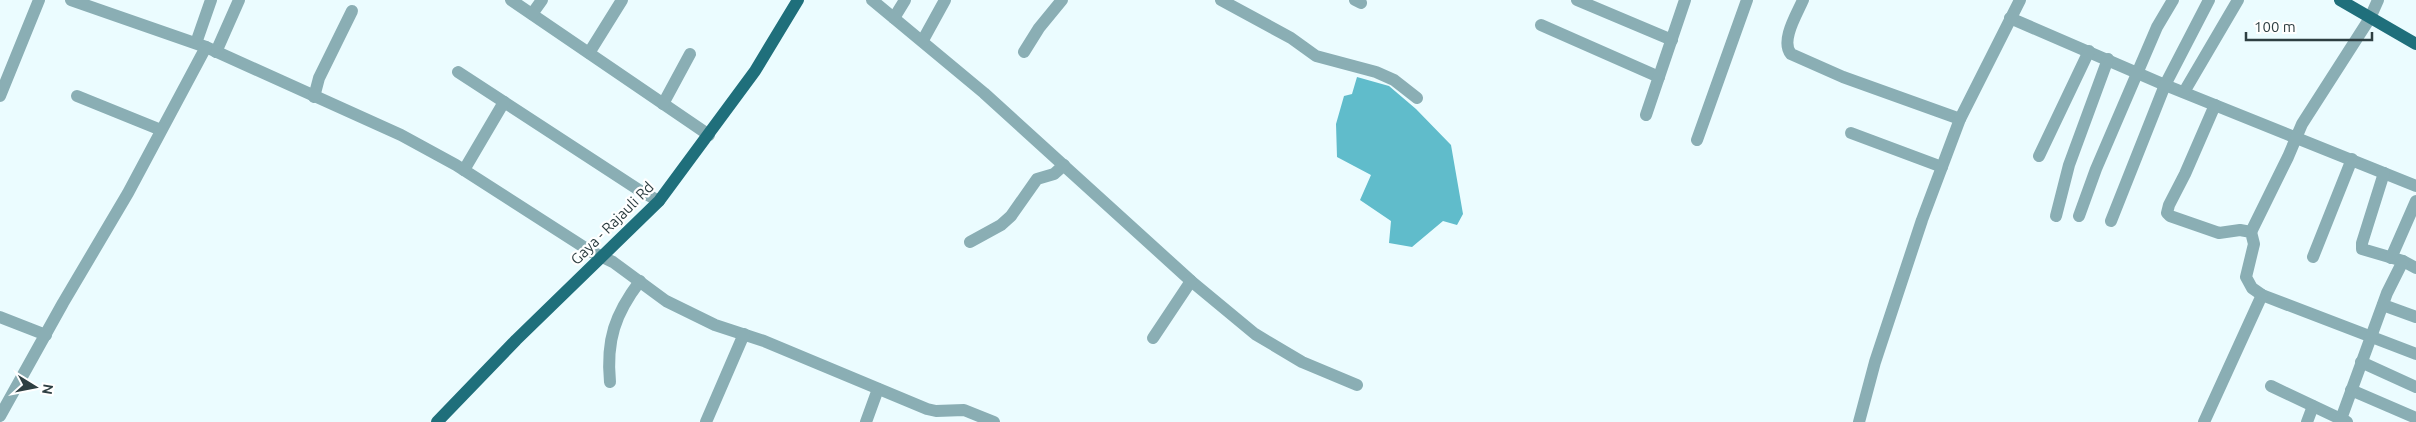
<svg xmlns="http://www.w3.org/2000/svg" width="2416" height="422" viewBox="0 0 2416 422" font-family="Ubuntu,sans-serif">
<rect width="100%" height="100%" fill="#ebfcff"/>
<polygon fill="#60bccb" points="1357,77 1389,86 1416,109 1451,145 1463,214 1457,225 1443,221 1412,247 1389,243 1391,221 1360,200 1371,175 1337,157 1336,124 1344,96 1352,94"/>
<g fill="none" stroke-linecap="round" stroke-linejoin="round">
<g stroke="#8aaeb4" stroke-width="12">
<polyline points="71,0 206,47 401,135 456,165 590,251 613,262 666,301 715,325 764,341 927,409 936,411 964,410 994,422"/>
<polyline points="511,0 709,135"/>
<polyline points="872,0 984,93 1191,281 1255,334 1302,362 1357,385"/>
<polyline points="1221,0 1291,38 1316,56 1376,72 1394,80 1417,98"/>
<polyline points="1355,0 1361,3"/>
<polyline points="1577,0 1672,40"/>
<path d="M1803,0c-6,14 -23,41 -12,54l52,23 117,42"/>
<polyline points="532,14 542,0"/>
<polyline points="894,18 905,0"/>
<polyline points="2010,18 2165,85 2416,186"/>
<polyline points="1541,25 1659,77"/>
<polyline points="923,40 945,0"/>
<polyline points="196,43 211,0"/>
<polyline points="216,52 239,0"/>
<polyline points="1024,52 1039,28 1062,0"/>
<polyline points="589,53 622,0"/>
<polyline points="458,72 642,192 659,201"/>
<polyline points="2184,92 2238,0"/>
<polyline points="0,96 39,0"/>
<polyline points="77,96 161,130"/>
<polyline points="314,97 319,78 352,11"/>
<polyline points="663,104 690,54"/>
<polyline points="2215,105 2185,174 2169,205 2167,213 2170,216 2219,233 2240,230 2251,232 2254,244 2246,277 2252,288 2262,295 2416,354"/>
<polyline points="1646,115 1685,0"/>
<polyline points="1851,133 1942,167"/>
<polyline points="1697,140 1747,0"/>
<polyline points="2039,156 2089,51"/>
<polyline points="464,170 504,102"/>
<polyline points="2384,173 2362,243 2362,249 2403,261 2416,268"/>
<polyline points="2056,216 2069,165 2108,59"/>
<polyline points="2079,216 2096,169 2157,27 2173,0"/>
<polyline points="2111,221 2165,85 2209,0"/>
<polyline points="2251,232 2288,157 2302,124 2370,18 2378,0"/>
<polyline points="970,242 1001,225 1011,216 1037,179 1054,174 1064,165"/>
<polyline points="2313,257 2352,159"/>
<polyline points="2391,258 2416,201"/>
<polyline points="2383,305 2416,317"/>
<polyline points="0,317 46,335"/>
<polyline points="1153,338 1191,281"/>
<polyline points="2361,362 2416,387"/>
<path d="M610,382c-4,-42 5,-68 30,-101"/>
<polyline points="2271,386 2347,422"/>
<polyline points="2351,390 2416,418"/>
<polyline points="0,416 63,303 128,193 206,47"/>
<polyline points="2341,419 2387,293 2403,261"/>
<polyline points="706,422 744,334"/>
<polyline points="866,422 878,389"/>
<polyline points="1859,422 1875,362 1922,220 1960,119 2020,0"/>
<polyline points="2204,422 2262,295"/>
<polyline points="2307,422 2313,406"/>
</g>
<g stroke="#1f6f7b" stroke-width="12">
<polyline points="2340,0 2416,44"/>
<polyline points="437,422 516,340 659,201 755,71 798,0"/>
</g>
</g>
<g text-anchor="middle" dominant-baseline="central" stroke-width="4.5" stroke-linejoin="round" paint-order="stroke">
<g font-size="15" fill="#2e3f42" stroke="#fff">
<text transform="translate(612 223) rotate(-45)">Gaya - Rajauli Rd</text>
</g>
</g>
<g transform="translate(35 387) rotate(100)" stroke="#ffffff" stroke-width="4" paint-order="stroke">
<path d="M0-4L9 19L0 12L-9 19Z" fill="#2e3f42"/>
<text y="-8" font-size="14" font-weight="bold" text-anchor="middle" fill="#2e3f42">N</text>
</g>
<path d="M2246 32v8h126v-8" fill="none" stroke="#2e3f42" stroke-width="2.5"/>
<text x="2254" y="32" font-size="15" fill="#2e3f42" stroke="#ffffff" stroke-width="4" paint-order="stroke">100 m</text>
</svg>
